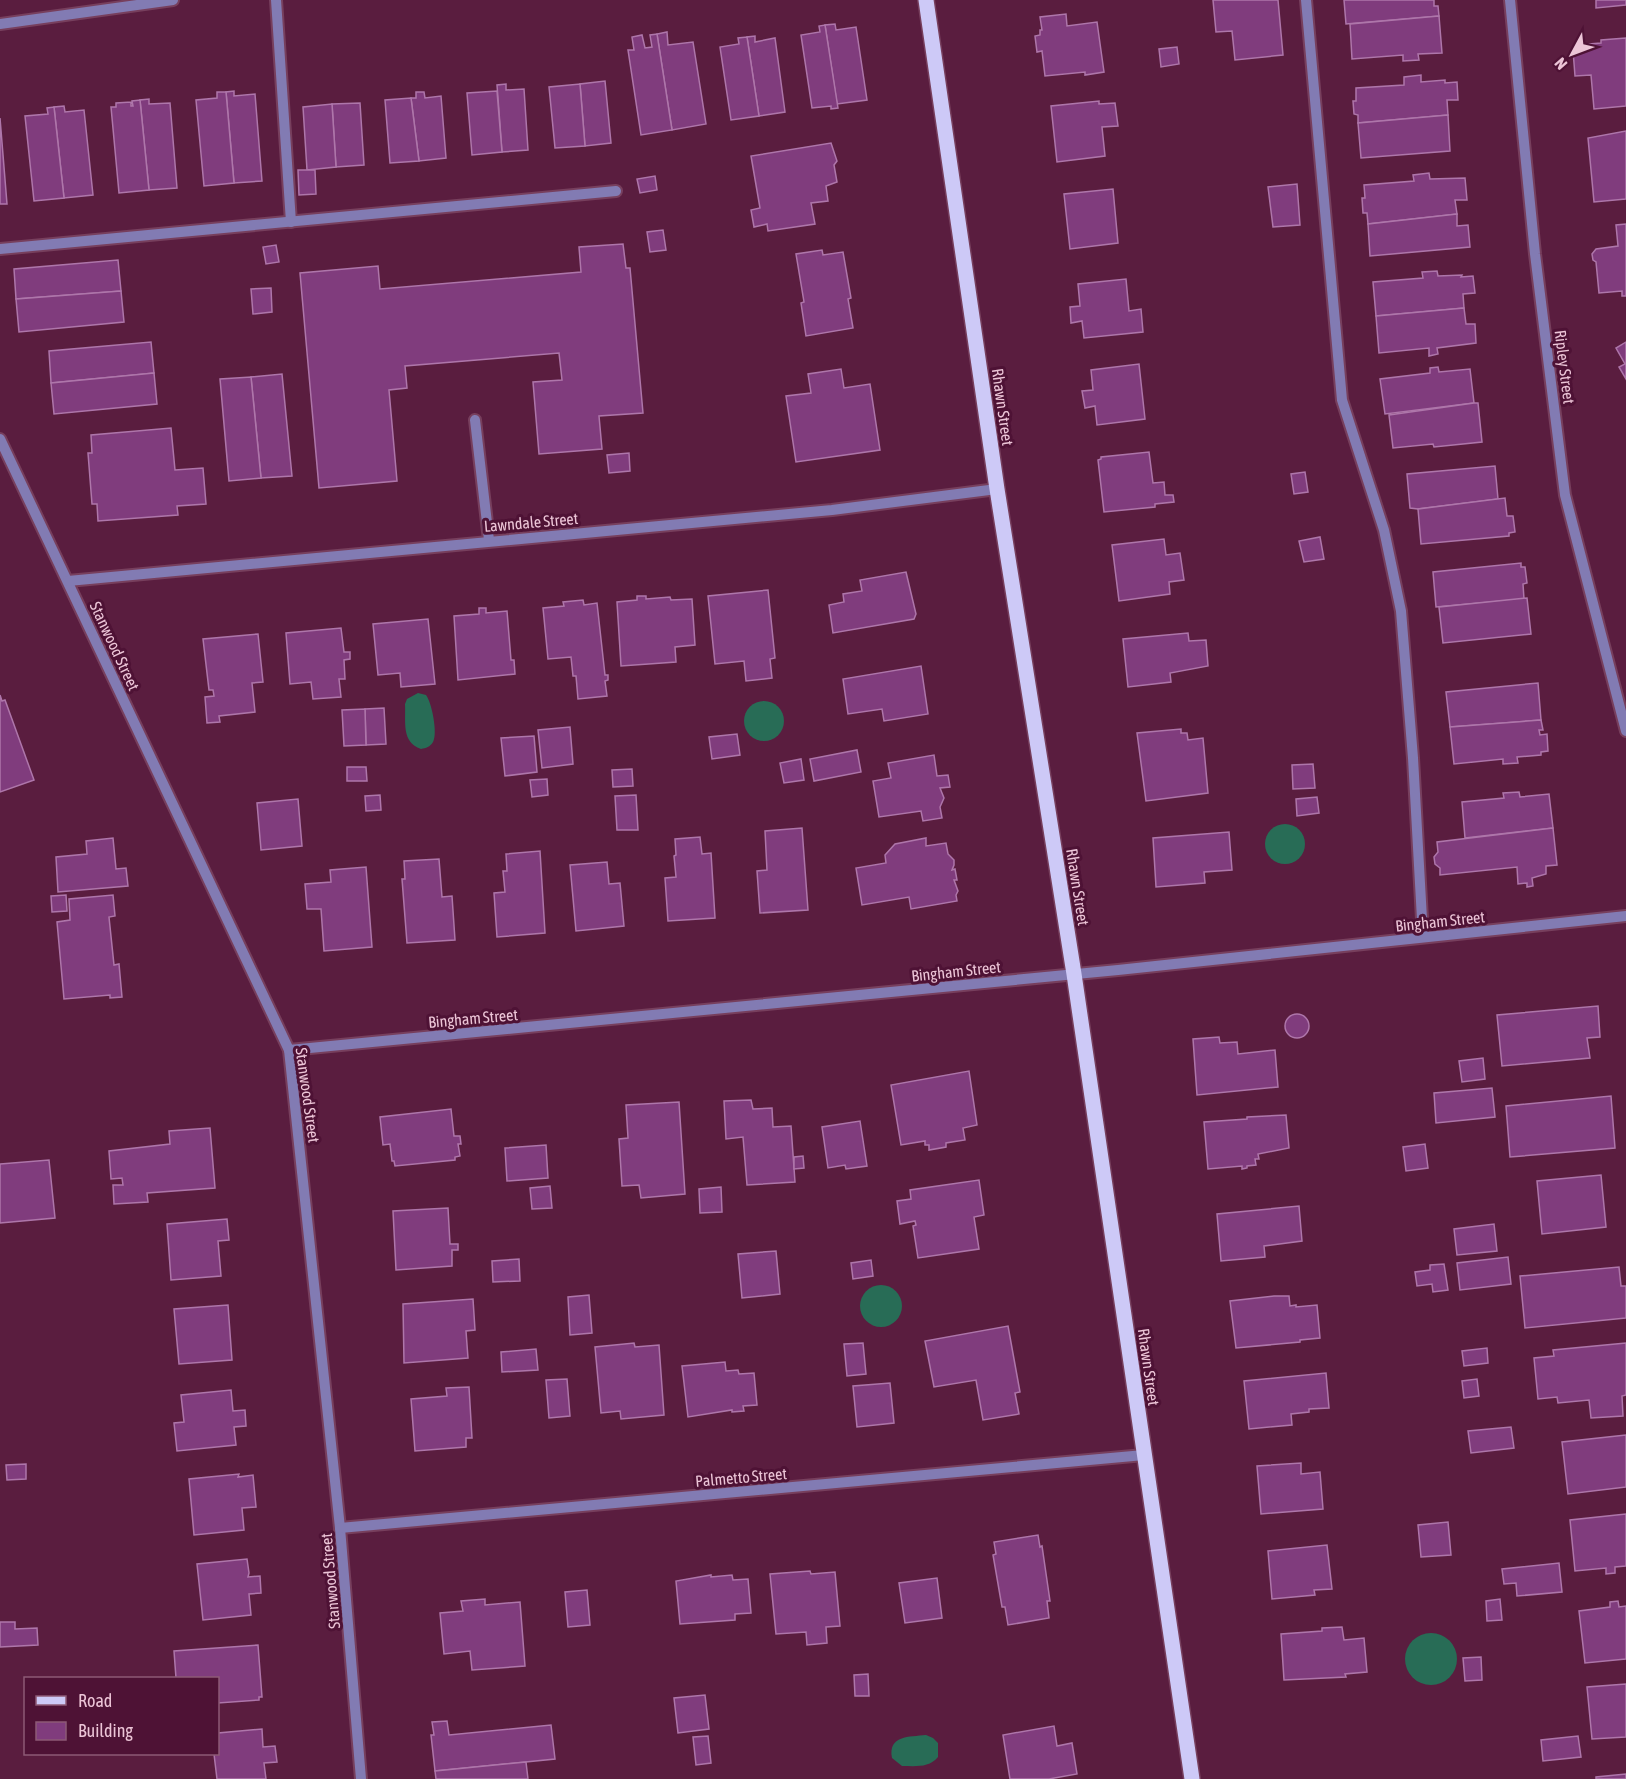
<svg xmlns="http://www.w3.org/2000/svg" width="1626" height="1779" viewBox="0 0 1626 1779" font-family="'Asap Condensed',sans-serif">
<rect width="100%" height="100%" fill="#5a1d3f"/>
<g fill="#286c56">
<path d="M418,693l8,2c6,8 12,39 7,47 -3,5 -7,6 -12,7 -20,-7 -15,-27 -16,-45l2,-5z"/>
<circle cx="764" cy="721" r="20"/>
<circle cx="1285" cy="844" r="20"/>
<circle cx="881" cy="1306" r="21"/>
<circle cx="1431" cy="1659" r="26"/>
<path d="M926,1735l7,3 5,5v14c-9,11 -22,9 -36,9l-10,-8c-4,-23 17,-21 34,-23z"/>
</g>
<g fill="#803c7d" stroke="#ae76aa" stroke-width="1.5">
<polygon points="1213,0 1278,0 1283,55 1235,60 1232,31 1216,32"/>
<polygon points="1344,0 1434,0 1434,6 1438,6 1439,16 1346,24"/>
<polygon points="1596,0 1626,0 1626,5 1596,8"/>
<polygon points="1066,14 1067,26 1097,22 1104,72 1085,75 1085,72 1045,76 1042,51 1037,52 1035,36 1040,35 1040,30 1042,30 1040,17"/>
<polygon points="1439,16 1442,53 1418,54 1419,60 1403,61 1403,55 1352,59 1350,24"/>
<polygon points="835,24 836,30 856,27 867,100 837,104 825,25"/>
<polygon points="825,25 838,108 831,109 831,106 812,108 801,35 820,32 819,26"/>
<polygon points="667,32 668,45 693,42 706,124 672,130 657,34"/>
<polygon points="657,34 672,130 641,135 628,50 634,50 632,37 642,35 645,48 652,47 650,35"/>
<polygon points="755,36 755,42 775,38 785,112 759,116 747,37"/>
<polygon points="747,37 759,116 731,120 720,47 739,44 738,38"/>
<polygon points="1626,38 1626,106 1594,109 1591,75 1575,76 1573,50 1589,49 1589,44 1601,43 1601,40"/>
<polygon points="1177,47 1179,64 1161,67 1159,49"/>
<polygon points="1421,75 1421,82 1445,80 1445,83 1457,82 1458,100 1447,100 1448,115 1358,123 1358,115 1354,114 1353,101 1356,101 1356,88 1404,85 1404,77"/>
<polygon points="605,81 611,143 585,146 580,84"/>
<polygon points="506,84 506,90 524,89 528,150 502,152 497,85"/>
<polygon points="580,84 585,146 555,148 549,87"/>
<polygon points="234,91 234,96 255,94 262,181 234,183 226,92"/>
<polygon points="497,91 502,152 472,155 467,93"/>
<polygon points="217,92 226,92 234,183 204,186 196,100 217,98"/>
<polygon points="416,92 424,92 425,98 441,96 446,158 419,161 411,98 416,98"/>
<polygon points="411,98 419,161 390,163 385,100"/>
<polygon points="149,99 149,104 170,103 177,188 149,190 140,100"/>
<polygon points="140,100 149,190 119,193 111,107 116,107 116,103 131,102 131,106 133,106 132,101"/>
<polygon points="1099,101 1099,104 1115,103 1118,126 1102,127 1105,156 1057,162 1051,106"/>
<polygon points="360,103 364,165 336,167 332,104"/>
<polygon points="332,104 336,167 307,170 303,107"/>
<polygon points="64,106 65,112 84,110 93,195 64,198 54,107"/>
<polygon points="54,107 64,198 34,201 25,116 48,114 47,108"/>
<polygon points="1448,115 1450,151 1361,158 1358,123"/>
<polygon points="0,118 7,204 0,204"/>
<polygon points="1626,131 1626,199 1594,202 1588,138"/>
<polygon points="831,143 837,161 834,165 837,182 826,186 828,201 811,203 815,224 768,231 767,224 754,227 751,210 760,208 751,156"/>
<polygon points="298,170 315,170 316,194 299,195"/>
<polygon points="1429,173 1430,179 1465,178 1467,200 1455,200 1457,214 1368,224 1367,213 1363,213 1362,198 1365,198 1364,185 1414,181 1413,175"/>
<polygon points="655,176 657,190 640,193 637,179"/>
<polygon points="1297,184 1300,225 1273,227 1268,187"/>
<polygon points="1113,189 1118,243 1070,249 1064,194"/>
<polygon points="1457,214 1457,226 1468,225 1470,247 1370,256 1368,224"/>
<polygon points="1626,224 1626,296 1622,296 1622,291 1599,293 1596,262 1593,260 1592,254 1596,249 1618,246 1616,225"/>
<polygon points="663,230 666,250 650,252 647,232"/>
<polygon points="623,244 626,268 630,268 643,413 599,416 602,449 539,454 533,382 562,380 559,353 405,366 407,388 389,390 397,481 319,488 300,273 378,266 380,289 581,272 579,247"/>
<polygon points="276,245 279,262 266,264 263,247"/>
<polygon points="822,250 823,255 843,252 851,298 848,299 853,328 806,336 801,303 804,302 796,254"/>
<polygon points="118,260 121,291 16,299 14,269"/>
<polygon points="1437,271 1438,276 1462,275 1461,277 1473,276 1475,293 1463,294 1464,308 1376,316 1373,282 1423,278 1422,272"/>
<polygon points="1126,279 1129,311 1141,309 1143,332 1084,338 1082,321 1071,323 1070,307 1080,306 1078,284"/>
<polygon points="271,288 272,312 253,314 251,289"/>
<polygon points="121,291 124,322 19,332 16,299"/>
<polygon points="1464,308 1466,324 1475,324 1476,343 1437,348 1438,354 1429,356 1429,348 1379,353 1376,316"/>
<polygon points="151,342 154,373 51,383 49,351"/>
<polygon points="1626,342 1626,379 1619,367 1625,364 1616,348"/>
<polygon points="1139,364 1145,419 1097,425 1095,406 1085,408 1082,391 1093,390 1091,370"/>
<polygon points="1438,367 1439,372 1470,369 1474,403 1385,414 1380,379 1430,373 1430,368"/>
<polygon points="841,369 844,388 870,384 880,450 796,462 786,396 811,393 808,374"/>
<polygon points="154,373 157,404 54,414 51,383"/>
<polygon points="282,374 292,476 261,478 251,377"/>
<polygon points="251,377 261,478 229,481 220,379"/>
<polygon points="1474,403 1478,403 1482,442 1434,447 1433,444 1393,448 1389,415"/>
<polygon points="171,428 175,470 203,468 206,504 177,506 178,515 98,521 97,504 92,504 88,453 92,453 91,435"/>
<polygon points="1149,452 1153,483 1164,482 1165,495 1173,495 1174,502 1155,504 1155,507 1104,512 1098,460 1101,459 1101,457"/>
<polygon points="629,453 630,471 609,473 607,455"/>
<polygon points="1495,466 1498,499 1418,509 1410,508 1407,474"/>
<polygon points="1305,472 1308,492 1294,494 1291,474"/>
<polygon points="1505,498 1507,516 1513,516 1515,532 1509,533 1509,536 1421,544 1418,509"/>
<polygon points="1320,537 1324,559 1304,562 1299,541"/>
<polygon points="1164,539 1166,555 1180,553 1184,580 1169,582 1170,594 1119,601 1112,545"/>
<polygon points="1521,563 1521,567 1525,567 1527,583 1523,584 1524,599 1436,607 1433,572"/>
<polygon points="906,572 916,614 914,619 833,633 829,605 844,602 843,594 862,591 860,580"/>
<polygon points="768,590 775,658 770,659 772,678 746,681 744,661 715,664 708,596"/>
<polygon points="637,596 646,596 646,599 670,597 671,600 692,599 695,645 675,647 676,662 621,666 617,602 637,600"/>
<polygon points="1527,598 1531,634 1443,643 1439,607"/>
<polygon points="583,600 584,605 597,603 605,675 608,675 608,680 605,681 607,696 578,699 576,676 573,676 571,657 548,659 543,608 564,606 563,602"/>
<polygon points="479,608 486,608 486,613 507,611 511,660 514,660 515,674 458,680 454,616 479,614"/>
<polygon points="428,619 435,684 401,687 400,673 378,675 373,624"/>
<polygon points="341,628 344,652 350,652 350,659 344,660 345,679 339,679 341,697 313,699 311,682 290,684 286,633"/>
<polygon points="1188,633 1189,641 1206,640 1208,666 1170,673 1171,682 1128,687 1123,639"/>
<polygon points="258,634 263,682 252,683 255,712 219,716 220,722 207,723 205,697 214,696 213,690 209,690 203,639"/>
<polygon points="921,666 928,714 884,721 882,709 848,714 843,679"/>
<polygon points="1538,683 1541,720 1450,727 1446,692"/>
<polygon points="0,695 2,701 5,700 34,780 0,792"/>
<polygon points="384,708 386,744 366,745 365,709"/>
<polygon points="365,709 366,745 344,746 342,710"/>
<polygon points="1541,720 1543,730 1539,730 1540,735 1547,734 1548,751 1541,752 1541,755 1517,757 1518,763 1503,764 1503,759 1454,764 1450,727"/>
<polygon points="570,727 573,764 542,768 538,730"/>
<polygon points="1181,729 1181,733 1187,733 1188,740 1203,738 1208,793 1146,801 1137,733"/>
<polygon points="737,734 740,755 712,759 709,737"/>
<polygon points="534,736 537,772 505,776 501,738"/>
<polygon points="857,750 861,772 814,781 810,759"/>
<polygon points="934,755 937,776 948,775 950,787 940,788 944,798 940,807 942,818 923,821 921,811 879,817 873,781 891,778 888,763"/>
<polygon points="801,759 804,780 784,783 780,763"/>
<polygon points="1313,764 1315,788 1293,789 1292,765"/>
<polygon points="347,767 366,767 367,781 347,781"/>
<polygon points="632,769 633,786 613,787 612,770"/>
<polygon points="547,779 548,795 532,797 530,780"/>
<polygon points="1519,792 1520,797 1549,794 1553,828 1465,838 1462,802 1504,798 1503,793"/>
<polygon points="380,795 381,810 366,811 365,796"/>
<polygon points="636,795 638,830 617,830 615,796"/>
<polygon points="1317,797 1319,813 1297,816 1296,799"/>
<polygon points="298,799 302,846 261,850 257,803"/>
<polygon points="802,828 808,910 760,913 757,871 767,870 765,831"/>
<polygon points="1553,828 1557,865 1546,866 1546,874 1532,878 1533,886 1527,887 1527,883 1518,884 1517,867 1440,875 1440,868 1435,864 1434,857 1438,852 1437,842"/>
<polygon points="1229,832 1232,870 1204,872 1205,883 1156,887 1153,838"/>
<polygon points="700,837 702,854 711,853 715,918 668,921 665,878 676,877 674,856 676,855 675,839"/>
<polygon points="113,838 116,869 126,868 128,886 58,892 56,857 87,854 86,841"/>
<polygon points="926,838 926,846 946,843 948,854 954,860 954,865 952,870 955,869 957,880 954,880 958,891 956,895 957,901 911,909 909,897 862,905 856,868 886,863 885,855 895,844"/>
<polygon points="540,851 545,933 497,937 494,893 505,892 503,871 507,871 506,854"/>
<polygon points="439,859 442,897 452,896 455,940 407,943 402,879 405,879 404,861"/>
<polygon points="607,862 609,884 620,883 624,926 576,931 570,865"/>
<polygon points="366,867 372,947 324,951 321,909 307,909 305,884 331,882 330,870"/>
<polygon points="66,895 67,911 52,912 51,896"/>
<polygon points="113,895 115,916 109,917 114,965 119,964 122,997 110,998 110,995 64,999 57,922 70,920 69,899"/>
<polygon points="1598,1006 1600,1037 1587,1038 1590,1058 1502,1066 1497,1015"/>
<circle cx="1297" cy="1026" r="12"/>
<polygon points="1219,1037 1220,1043 1237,1042 1238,1054 1275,1050 1278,1087 1197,1095 1193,1039"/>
<polygon points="1483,1058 1485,1079 1462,1082 1459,1061"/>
<polygon points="969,1071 977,1125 963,1128 965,1140 946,1143 946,1147 929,1150 929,1145 925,1145 925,1141 901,1145 891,1085"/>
<polygon points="1492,1088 1495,1117 1436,1123 1434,1093"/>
<polygon points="1611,1096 1615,1148 1510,1157 1506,1106"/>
<polygon points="751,1100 753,1109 772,1108 773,1127 791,1126 795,1182 747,1185 743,1137 726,1139 724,1101"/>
<polygon points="679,1102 685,1194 641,1198 639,1185 622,1186 619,1139 628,1138 626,1105"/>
<polygon points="451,1109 454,1136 460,1136 461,1144 458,1144 460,1156 455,1157 455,1160 395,1166 394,1161 392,1161 390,1144 383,1145 380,1117"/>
<polygon points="1286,1115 1289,1148 1258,1154 1259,1159 1255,1159 1256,1165 1247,1166 1247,1168 1242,1169 1242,1166 1208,1169 1204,1122 1247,1119 1247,1117"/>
<polygon points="860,1121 867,1166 846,1169 845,1165 828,1168 822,1127"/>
<polygon points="210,1128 215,1188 147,1193 148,1202 114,1204 113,1185 123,1185 122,1178 111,1179 109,1151 170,1144 169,1131"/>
<polygon points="1425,1144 1428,1168 1406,1171 1403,1147"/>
<polygon points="546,1145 548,1178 507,1181 505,1148"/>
<polygon points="803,1156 804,1168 794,1169 794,1157"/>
<polygon points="49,1160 55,1218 0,1223 0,1164"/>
<polygon points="1601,1175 1606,1227 1542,1234 1537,1181"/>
<polygon points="979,1180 984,1215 974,1217 979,1249 918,1258 913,1226 916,1225 915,1221 900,1224 897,1201 911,1199 910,1190"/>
<polygon points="550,1186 552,1208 532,1209 530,1188"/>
<polygon points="721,1187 722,1212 700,1213 699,1189"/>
<polygon points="1299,1206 1302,1241 1264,1246 1265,1257 1221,1261 1217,1214"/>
<polygon points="448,1208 450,1244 458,1244 458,1250 452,1250 452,1266 396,1270 393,1211"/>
<polygon points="227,1219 229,1240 218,1241 221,1276 171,1280 167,1224"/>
<polygon points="1494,1224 1497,1251 1457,1255 1454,1229"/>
<polygon points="776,1251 780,1294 742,1298 738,1254"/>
<polygon points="1508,1257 1511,1284 1460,1290 1457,1263"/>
<polygon points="519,1259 520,1281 493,1282 492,1261"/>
<polygon points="871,1260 873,1276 853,1279 851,1263"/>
<polygon points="1444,1264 1448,1290 1433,1292 1432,1284 1417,1286 1415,1272 1430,1270 1430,1265"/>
<polygon points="1619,1267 1621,1286 1626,1286 1626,1318 1525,1328 1520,1276"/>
<polygon points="589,1295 592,1333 570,1335 568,1297"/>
<polygon points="1274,1296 1289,1296 1290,1306 1296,1305 1296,1307 1317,1305 1320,1338 1300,1340 1300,1342 1236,1348 1230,1301"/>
<polygon points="473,1299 475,1330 466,1331 468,1358 404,1363 403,1304"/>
<polygon points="228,1305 232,1360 179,1364 174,1309"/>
<polygon points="1008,1326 1020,1392 1015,1393 1019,1414 983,1420 976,1380 934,1387 925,1341"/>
<polygon points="634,1343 635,1347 659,1345 664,1415 621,1419 620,1411 601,1413 595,1347"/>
<polygon points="863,1343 866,1374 847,1376 844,1344"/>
<polygon points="1626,1343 1626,1395 1622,1396 1623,1416 1591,1418 1589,1400 1558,1403 1557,1397 1538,1399 1534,1358 1554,1356 1553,1350"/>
<polygon points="1487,1348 1488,1363 1464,1366 1462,1351"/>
<polygon points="536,1349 538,1370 502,1372 501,1352"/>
<polygon points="725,1362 726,1371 738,1370 739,1374 754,1373 757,1405 743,1406 744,1411 732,1412 732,1410 688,1417 682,1366"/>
<polygon points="1326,1373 1329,1408 1309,1409 1309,1412 1291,1414 1292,1425 1249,1429 1244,1381"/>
<polygon points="567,1379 570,1416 549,1418 546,1380"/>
<polygon points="1477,1379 1479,1396 1464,1398 1462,1381"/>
<polygon points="890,1383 894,1423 857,1427 853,1386"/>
<polygon points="469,1387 472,1438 466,1438 466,1447 415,1451 411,1399 447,1396 446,1388"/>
<polygon points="231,1390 233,1411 245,1410 246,1426 234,1427 236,1445 177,1451 174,1423 184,1422 181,1395"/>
<polygon points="1511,1427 1514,1448 1471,1453 1468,1431"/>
<polygon points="1626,1435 1626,1487 1568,1494 1562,1442"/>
<polygon points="1301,1463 1301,1474 1320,1472 1323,1509 1261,1514 1257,1466"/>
<polygon points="26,1464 26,1479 7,1480 6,1465"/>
<polygon points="239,1474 238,1477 253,1475 256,1507 242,1508 244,1530 194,1535 189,1479"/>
<polygon points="1626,1514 1626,1566 1615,1567 1615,1573 1606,1574 1606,1568 1575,1571 1570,1520"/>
<polygon points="1448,1522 1451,1555 1421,1557 1418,1525"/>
<polygon points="1038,1535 1040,1547 1042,1546 1050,1601 1047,1601 1049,1618 1008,1625 1005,1607 1002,1607 993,1555 996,1554 994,1542"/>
<polygon points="1327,1545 1332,1589 1314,1590 1315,1595 1272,1599 1268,1551"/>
<polygon points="247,1559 249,1573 248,1577 260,1576 261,1593 249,1594 251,1615 203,1620 197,1564"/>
<polygon points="1559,1563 1562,1592 1517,1596 1516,1583 1504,1584 1502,1569"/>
<polygon points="810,1571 811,1574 835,1572 840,1626 826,1627 827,1643 807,1645 806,1632 776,1634 770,1574"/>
<polygon points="711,1575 711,1577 732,1575 733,1580 748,1579 751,1613 735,1614 735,1620 680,1624 676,1581"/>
<polygon points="937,1578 942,1618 905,1623 899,1583"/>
<polygon points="587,1590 590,1625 568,1627 565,1592"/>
<polygon points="485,1599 485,1605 520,1602 525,1666 472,1670 470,1651 444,1654 440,1613 463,1611 461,1601"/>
<polygon points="1500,1599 1502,1620 1487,1621 1486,1601"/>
<polygon points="1618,1601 1619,1607 1626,1606 1626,1659 1585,1663 1579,1611 1610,1607 1610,1602"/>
<polygon points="0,1622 15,1622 15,1629 37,1628 38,1645 0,1647"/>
<polygon points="1342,1627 1344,1640 1364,1638 1367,1672 1345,1674 1346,1677 1284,1680 1281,1634 1322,1631 1322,1628"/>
<polygon points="258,1645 262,1697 259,1697 259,1700 218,1703 218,1678 176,1678 174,1651"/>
<polygon points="1481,1657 1482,1680 1465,1681 1463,1658"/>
<polygon points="868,1674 869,1696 855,1696 854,1675"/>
<polygon points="1626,1684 1626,1737 1592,1739 1587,1687"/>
<polygon points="705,1695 709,1729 678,1733 674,1698"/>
<polygon points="447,1721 449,1735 551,1725 555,1759 435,1771 431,1735 434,1735 432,1722"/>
<polygon points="1054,1726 1057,1746 1072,1743 1077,1774 1049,1779 1010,1779 1003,1735"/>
<polygon points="262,1729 263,1747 275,1746 277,1762 264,1763 266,1779 217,1779 214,1754 218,1754 218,1733"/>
<polygon points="708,1736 711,1763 696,1765 693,1737"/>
<polygon points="1578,1736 1581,1757 1543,1761 1541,1740"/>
<polygon points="526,1762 528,1779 436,1779 435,1771"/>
<polygon points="1626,1774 1626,1779 1596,1779 1596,1777"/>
</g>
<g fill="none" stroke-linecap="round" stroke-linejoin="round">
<defs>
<g id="minor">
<polyline points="276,0 291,222"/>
<polyline points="1306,0 1342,400 1384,530 1401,611 1413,758 1423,937"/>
<polyline points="1510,0 1535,254 1565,495 1626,731"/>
<polyline points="0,24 173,0"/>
<polyline points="0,249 616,191"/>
<polyline points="475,420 489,540"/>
<polyline points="0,439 289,1050 340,1528 361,1779"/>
<polyline points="68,581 832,510 997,489"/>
<polyline points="289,1050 1118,970 1626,916"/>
<polyline points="340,1528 1144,1455"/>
</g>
<polyline id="major" points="926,0 997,489 1074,974 1192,1779"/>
</defs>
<use href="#minor" stroke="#773f5d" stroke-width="14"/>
<use href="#major" stroke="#773f5d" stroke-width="18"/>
<use href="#minor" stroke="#827bb3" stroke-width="10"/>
<use href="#major" stroke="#cdc9f7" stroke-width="15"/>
</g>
<g text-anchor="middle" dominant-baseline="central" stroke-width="6" stroke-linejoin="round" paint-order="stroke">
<g font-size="16" fill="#ecc5d7" stroke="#4e1235">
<text transform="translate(1565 367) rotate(83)">Ripley Street</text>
<text transform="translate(1003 407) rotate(82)">Rhawn Street</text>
<text transform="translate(531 522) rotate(-5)">Lawndale Street</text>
<text transform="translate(115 646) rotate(65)">Stanwood Street</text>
<text transform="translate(1078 887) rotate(81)">Rhawn Street</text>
<text transform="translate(1440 921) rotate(-6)">Bingham Street</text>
<text transform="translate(956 971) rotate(-6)">Bingham Street</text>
<text transform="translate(473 1018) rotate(-5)">Bingham Street</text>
<text transform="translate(308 1095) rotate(82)">Stanwood Street</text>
<text transform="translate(1149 1367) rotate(82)">Rhawn Street</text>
<text transform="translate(741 1477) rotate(-5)">Palmetto Street</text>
<text transform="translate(330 1581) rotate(-95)">Stanwood Street</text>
</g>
</g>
<rect x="24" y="1677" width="195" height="78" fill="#4e1235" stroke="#8d5a76" stroke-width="1.5"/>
<rect x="36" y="1696" width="30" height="9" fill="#cdc9f7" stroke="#8d5a76" stroke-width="1.5"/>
<text x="78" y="1707" font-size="18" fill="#ecc5d7">Road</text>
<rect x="36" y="1722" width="30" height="18" fill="#803c7d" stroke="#8d5a76" stroke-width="1.5"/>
<text x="78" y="1737" font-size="18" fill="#ecc5d7">Building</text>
<g transform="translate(1572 54) rotate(229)" stroke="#4e1235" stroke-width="4.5" paint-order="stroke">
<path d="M0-4.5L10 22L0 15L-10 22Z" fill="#ecc5d7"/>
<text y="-9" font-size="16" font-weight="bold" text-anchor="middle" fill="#ecc5d7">N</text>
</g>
</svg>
